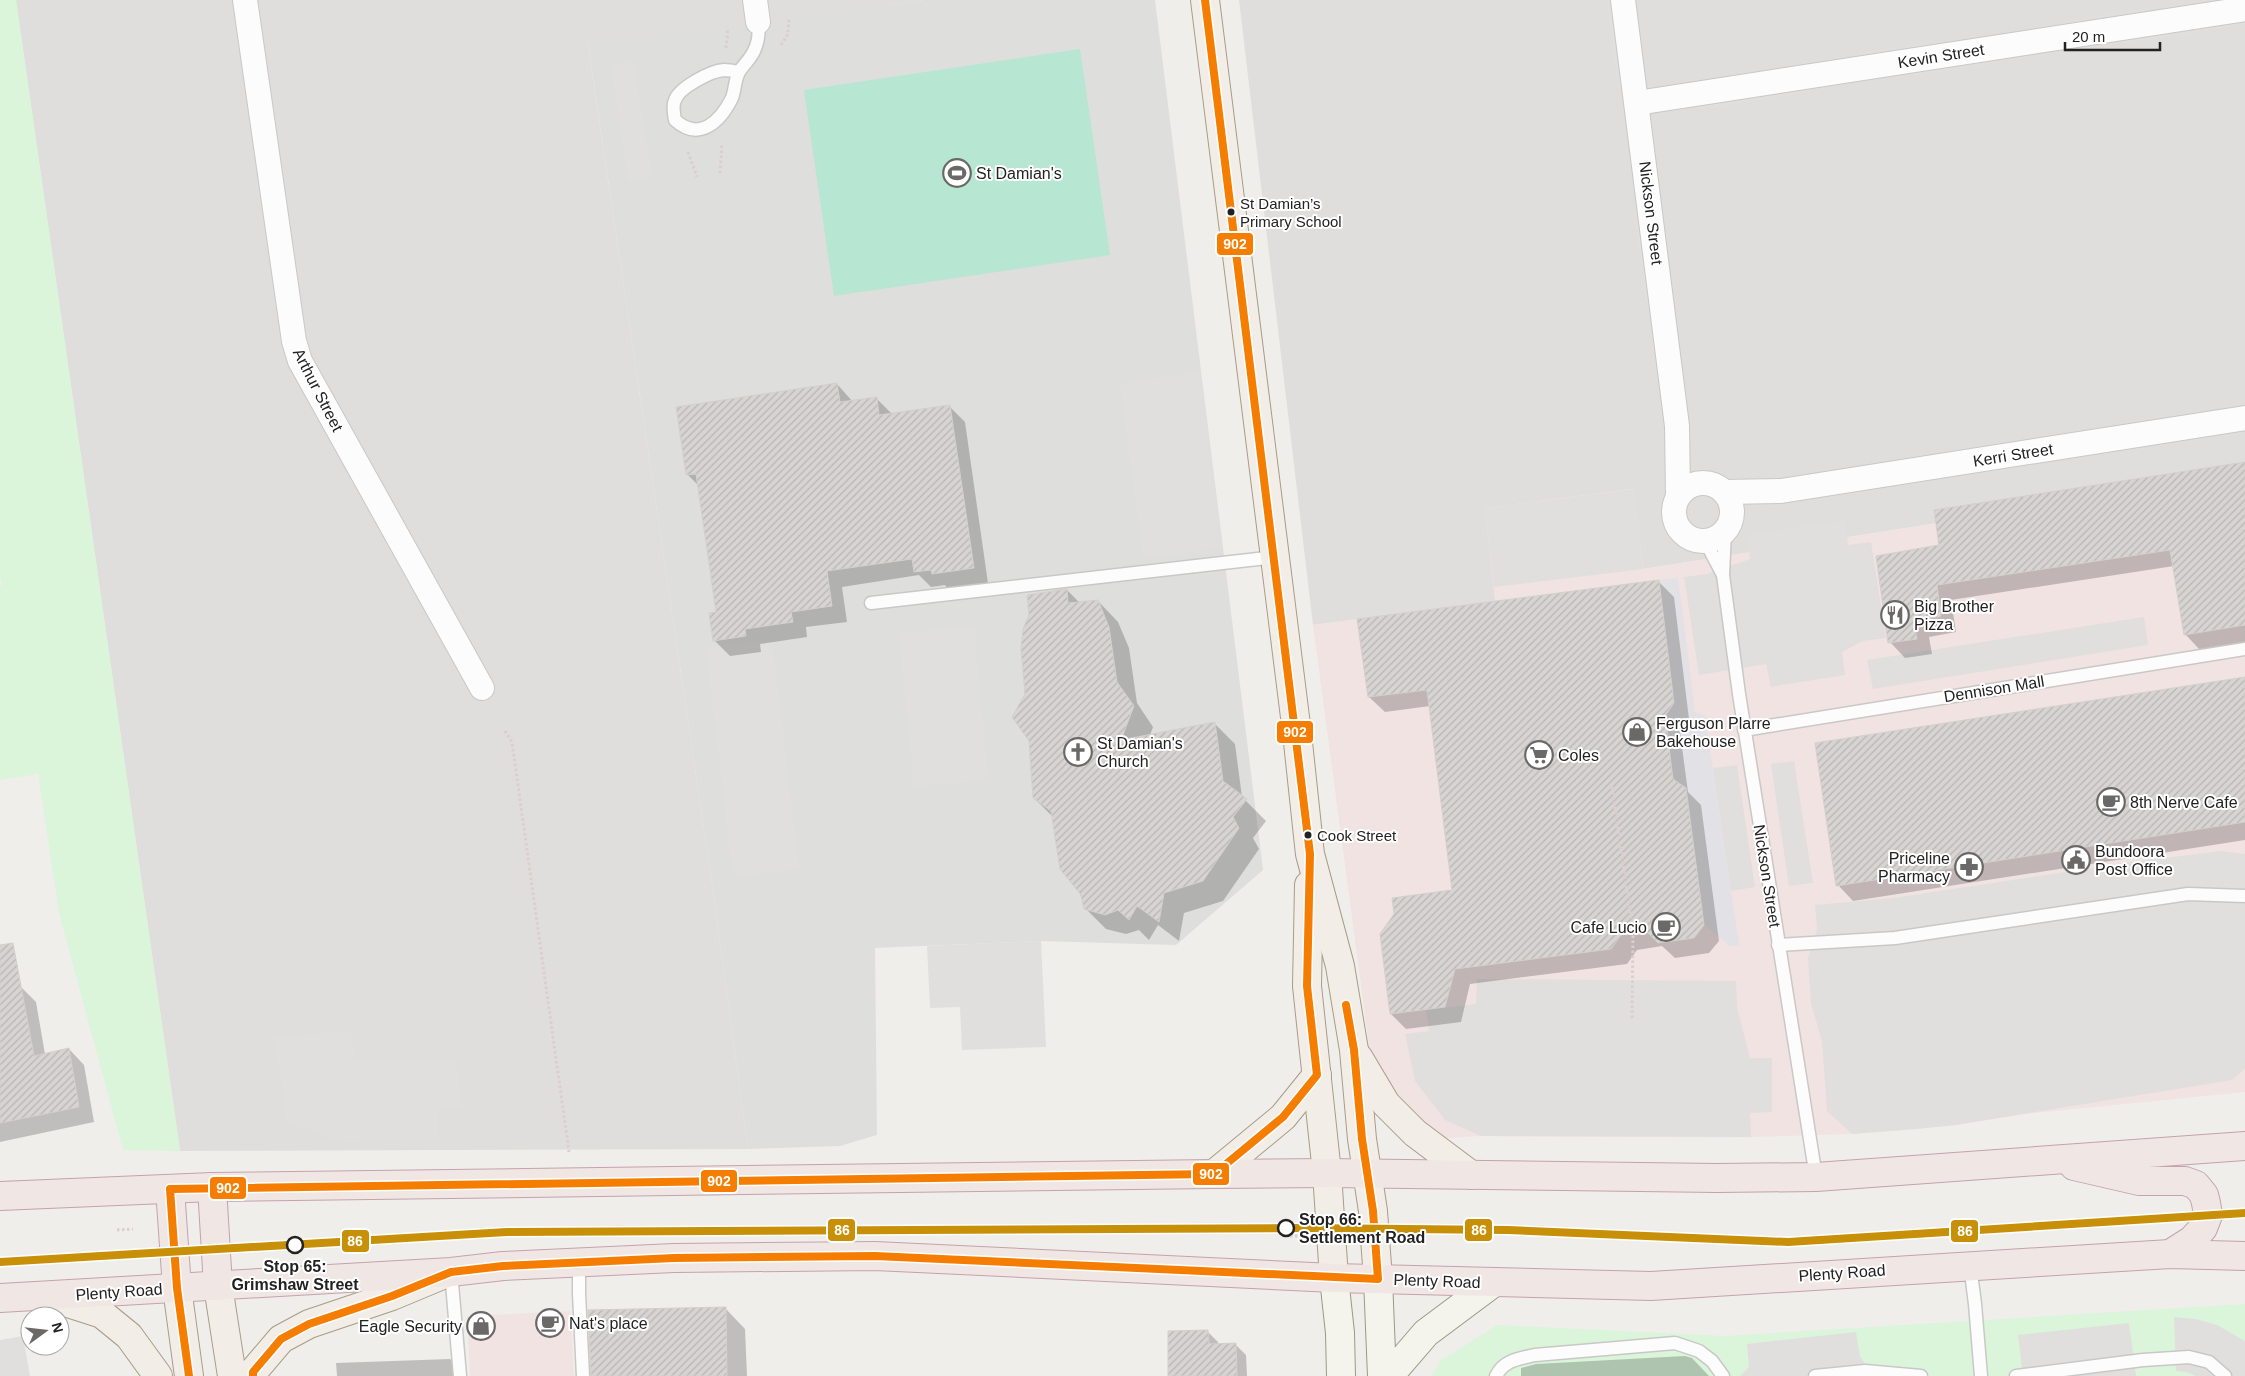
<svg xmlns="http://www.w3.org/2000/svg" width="2245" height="1376" viewBox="0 0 2245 1376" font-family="Helvetica,sans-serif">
<defs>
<pattern id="building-hatch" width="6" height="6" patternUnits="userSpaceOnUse" patternTransform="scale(1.25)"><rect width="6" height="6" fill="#d7d4d2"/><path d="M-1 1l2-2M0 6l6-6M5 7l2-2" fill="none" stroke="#b8b6b4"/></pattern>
</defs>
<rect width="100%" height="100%" fill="#f0eeeb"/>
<g fill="#dfdedc">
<polygon points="16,0 924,0 588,45 711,877 748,1149 180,1151"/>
<polygon points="1239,0 2245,0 2245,475 1643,569 1632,489 1486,508 1496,601 1313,625"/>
</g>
<g fill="#f1e3e1">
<polygon points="2245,475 2245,1092 2024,1114 1956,1125 1852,1134 1751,1137 1481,1136 1430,1139 1380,1072 1369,1045 1313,625 1495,601 1485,508 1633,489 1643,569"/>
<polygon points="571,1311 574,1376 470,1376 467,1316"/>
</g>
<polygon fill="#dededc" points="924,0 1155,0 1263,870 1176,945 1041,941 875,948 877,1135 840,1146 748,1149 711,877 588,44"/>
<g fill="#daf5da">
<polygon points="0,0 16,0 180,1151 123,1150 59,913 38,774 0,780 0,586 2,585 0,576"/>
<polygon points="2245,1304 2245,1376 1432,1376 1440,1361 1497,1325 1725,1336"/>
</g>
<polygon fill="#b7e6d2" points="1080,49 1110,255 834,296 804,90"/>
<g fill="#e0dfde">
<polygon points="1617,5 1628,86 1618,88 1607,7"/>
<polygon points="2147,8 2148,15 2067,28 2065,21"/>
<polygon points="2245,16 2245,25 2121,44 2120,36"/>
<polygon points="1936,41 1937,49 1858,61 1857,53"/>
<polygon points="1995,56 1996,63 1915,76 1913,68"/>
<polygon points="634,61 652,177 628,181 611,64"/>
<polygon points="1809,84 1810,92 1753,101 1698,110 1696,102"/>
<polygon points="1643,209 1655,301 1646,302 1633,210"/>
<polygon points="1200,372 1223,548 1143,558 1120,383"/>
<polygon points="1633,489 1643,569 1494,587 1485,508"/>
<polygon points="1845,520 1848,545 1871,542 1886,638 1863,641 1842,652 1845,675 1771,687 1766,664 1699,675 1684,577 1707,574 1750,559 1747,535"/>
<polygon points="2144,617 2148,645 1873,689 1867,660"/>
<polygon points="974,627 988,780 914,787 899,633"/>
<polygon points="772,640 799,869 733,877 706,647"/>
<polygon points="1794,761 1813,883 1789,886 1771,764"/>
<polygon points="1737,765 1755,887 1731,891 1713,768"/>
<polygon points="2221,851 2245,854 2245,1069 2232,1080 1956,1125 1917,1129 1852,1134 1827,1111 1822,1041 1811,1004 1808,958 1817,929 1815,905 1893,898 2132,862"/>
<polygon points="1041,941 1046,1047 962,1050 960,1007 930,1008 927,946"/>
<polygon points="1477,979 1736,981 1737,1007 1750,1058 1772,1058 1772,1112 1750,1113 1751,1137 1481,1136 1445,1120 1415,1081 1405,1034 1429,1031 1426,1010 1476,1004"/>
<polygon points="351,1032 355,1061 456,1061 461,1108 438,1110 438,1140 343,1142 287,1122 274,1036"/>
<polygon points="2174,1317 2196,1319 2217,1325 2245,1341 2245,1376 2196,1376 2186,1372 2176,1371"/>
<polygon points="2129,1323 2136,1376 2023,1376 2018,1335"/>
<polygon points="1856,1332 1860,1356 1872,1376 1740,1376 1749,1367 1747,1344"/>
<polygon points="23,1336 30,1376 0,1376 0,1340"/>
</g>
<polygon fill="#e2e1e5" points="1678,578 1695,712 1705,716 1739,945 1730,946 1704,925 1686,788 1673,779 1606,788 1597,725 1665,716 1674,703 1659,580"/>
<g fill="#0003">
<polygon points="837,384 853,402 876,398 892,414 949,406 965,422 988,583 948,589 945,585 931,587 919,575 842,587 847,622 806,627 807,637 760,644 761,652 730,656 714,640 717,614 699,486 687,474"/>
<polygon points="2245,464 2245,643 2200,650 2185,634 2174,566 1951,600 1956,632 1929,637 1932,654 1905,658 1890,642 1940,546"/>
<polygon points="1659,582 1674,597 1689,719 1680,732 1688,792 1701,805 1719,941 1709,953 1675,958 1662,946 1637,950 1627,964 1470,984 1461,1022 1406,1029 1391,1014 1453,891 1430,706 1385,712 1369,697"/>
<polygon points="1067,590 1080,603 1098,601 1118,622 1129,648 1137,703 1153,727 1150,735 1214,723 1235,744 1242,797 1266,821 1253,838 1259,849 1223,901 1184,913 1179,941 1158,925 1149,940 1139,930 1126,934 1106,929 1085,908 1054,818 1034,798 1026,694"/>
<polygon points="2245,680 2245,840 1853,901 1838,885"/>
<polygon points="20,986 36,1002 45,1054 69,1049 84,1065 94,1122 0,1142 0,990"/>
<polygon points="725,1308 745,1329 747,1376 592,1376"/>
<polygon points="1208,1332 1218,1342 1218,1345 1236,1345 1246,1355 1247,1376 1170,1376"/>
<polygon points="1685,1356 1692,1358 1709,1376 1521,1376 1521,1368 1536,1364"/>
<polygon points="450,1359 467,1376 337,1376 336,1363"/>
</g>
<g fill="url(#building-hatch)" stroke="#d3d0cc">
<polygon points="837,383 840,402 877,397 879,415 950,405 974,568 932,574 931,570 914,572 912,559 827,571 832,606 791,612 793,622 745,629 746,636 713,641 709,613 716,612 696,474 686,475 676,407"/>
<polygon points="2245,462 2245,625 2184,635 2170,550 1937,585 1941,616 1914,622 1917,639 1888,643 1876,556 1939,545 1934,510"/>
<polygon points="1659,580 1674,703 1665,716 1673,779 1686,788 1704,925 1694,938 1658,943 1646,931 1621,935 1611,949 1455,969 1445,1007 1390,1014 1380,934 1394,914 1392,898 1452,890 1427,690 1368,697 1357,619"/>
<polygon points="1067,589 1068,603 1098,600 1109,627 1117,682 1134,706 1121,740 1215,722 1223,781 1247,799 1233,817 1239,828 1203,881 1164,893 1159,922 1137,906 1129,920 1118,910 1105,915 1084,909 1081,895 1060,869 1051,811 1033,798 1029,741 1012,717 1025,694 1021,649 1023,629 1029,615 1027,595"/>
<polygon points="2245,677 2245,822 1836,886 1815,743"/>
<polygon points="13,943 34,1056 69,1048 79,1107 0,1123 0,945"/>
<polygon points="726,1307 727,1376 591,1376 588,1310"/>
<polygon points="1208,1330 1209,1344 1236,1343 1237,1376 1168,1376 1168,1331"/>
</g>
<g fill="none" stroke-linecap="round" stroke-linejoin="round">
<defs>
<g id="service">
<path d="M739,72c-5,-1 -10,-2 -15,-2 -14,1 -45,18 -49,30 -3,6 -1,14 0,20 24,22 45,2 57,-22 3,-8 3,-19 7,-26 3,-5 7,-9 10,-13 8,-10 11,-24 9,-37"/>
<polyline points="1725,530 1723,575 1739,694 1816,1177"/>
<polyline points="1705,541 1723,575"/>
<polyline points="871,603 1275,557"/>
<polyline points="1744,730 2245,649"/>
<polyline points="1778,945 1895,938 2188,894 2245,896"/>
<polyline points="579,1262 579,1293 583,1376"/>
<polyline points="1970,1265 1975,1304 1981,1376"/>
<polyline points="451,1272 460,1376"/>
<path d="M1496,1376c8,-16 22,-17 39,-21l140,-12 24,8 13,10 11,15"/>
<polyline points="1815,1376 1865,1371 1921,1376"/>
<polyline points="2016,1376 2143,1360 2189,1357 2209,1362 2225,1376"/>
</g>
<g id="minor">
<polyline points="245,0 294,341 300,361 482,688"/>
<polyline points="755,0 758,22"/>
<polyline points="1623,0 1677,426 1678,495"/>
<polyline points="1637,103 2245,9"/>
<circle cx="1703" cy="512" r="29"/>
<polyline points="1724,492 1781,491 2245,418"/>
</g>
<g id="secondary">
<polyline points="1334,1278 1340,1333 1341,1376"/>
<polyline points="1378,1279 1382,1376"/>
<polyline points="1389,1376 1426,1333 1493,1283"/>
</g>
<g id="primary">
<polyline points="1205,0 1297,733 1308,836 1310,854 1340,966 1354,1050 1362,1139 1373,1211 1378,1279"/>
<polyline points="1309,885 1307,986 1327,1173 1334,1278"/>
<polyline points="1358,1057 1386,1104 1415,1133 1471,1175"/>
<polyline points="1214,1174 1283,1117 1317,1075"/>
<polyline points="218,1286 232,1376"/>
<polyline points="177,1288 189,1376"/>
<polyline points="46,1296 102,1314 129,1336 158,1376"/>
<polyline points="253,1376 253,1372 281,1339 309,1324 392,1296 447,1273"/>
</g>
<g id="trunk">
<polyline points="2074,1166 2139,1181 2185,1181 2196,1185 2204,1195 2206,1203 2208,1215 2203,1228 2192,1240 2170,1254"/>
<polyline points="212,1187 218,1286"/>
<polyline points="170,1189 177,1288"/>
<polyline points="0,1196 212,1187 1214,1174 1327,1173 1717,1178 1816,1177 2245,1146"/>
<polyline points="0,1298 451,1272 503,1266 674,1258 875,1256 1334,1278 1651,1286 2170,1254 2245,1256"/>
</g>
</defs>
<use href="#service" stroke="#c9c8c7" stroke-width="15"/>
<use href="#minor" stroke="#c9c8c7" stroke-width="26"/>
<use href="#secondary" stroke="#999a82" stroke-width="30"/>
<use href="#primary" stroke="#a79c86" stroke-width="30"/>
<use href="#trunk" stroke="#c5a2ac" stroke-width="30"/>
<g stroke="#dccecd" stroke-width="3" stroke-dasharray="2.5 2.5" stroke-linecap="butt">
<polyline points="781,45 788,34 789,19"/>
<polyline points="726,48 728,28"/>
<polyline points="688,152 697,177"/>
<polyline points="720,173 722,144"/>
<polyline points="505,731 512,742 569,1152"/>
<polyline points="1612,787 1633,933 1632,1020"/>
<polyline points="117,1230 133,1229"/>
<polyline points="1290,1236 1301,1236"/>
<polyline points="1410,1245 1411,1235"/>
</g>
<use href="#service" stroke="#fdfcfc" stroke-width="12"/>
<use href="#minor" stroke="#fdfcfc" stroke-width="24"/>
<use href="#secondary" stroke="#f4f4ed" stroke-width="28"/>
<use href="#primary" stroke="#f3ede7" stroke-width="28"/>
<use href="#trunk" stroke="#f0e6e4" stroke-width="28"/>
<defs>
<g id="bus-1">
<polyline points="189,1376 177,1288 170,1189 1214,1174 1283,1117 1317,1075 1307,986 1310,854 1205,0"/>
<polyline points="253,1376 253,1372 281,1339 309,1324 392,1296 451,1272 503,1266 674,1258 875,1256 1378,1279 1373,1211 1362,1139 1354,1050 1346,1005"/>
</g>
</defs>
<use href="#bus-1" stroke="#fff" stroke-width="11"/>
<use href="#bus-1" stroke="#f47d02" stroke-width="8"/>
<defs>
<polyline id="tram-1" points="0,1262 507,1232 1304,1228 1508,1230 1788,1242 2245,1213"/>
</defs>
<use href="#tram-1" stroke="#fff" stroke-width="11"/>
<use href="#tram-1" stroke="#c89008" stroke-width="8"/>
</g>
<defs>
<symbol id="stadium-ring" viewBox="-11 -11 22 22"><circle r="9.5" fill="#fff" stroke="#6a6968" stroke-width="1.5"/><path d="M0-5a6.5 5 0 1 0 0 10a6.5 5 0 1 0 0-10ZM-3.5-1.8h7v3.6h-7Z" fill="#6a6968"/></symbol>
<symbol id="restaurant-ring" viewBox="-11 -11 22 22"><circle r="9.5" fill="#fff" stroke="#6a6968" stroke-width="1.5"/><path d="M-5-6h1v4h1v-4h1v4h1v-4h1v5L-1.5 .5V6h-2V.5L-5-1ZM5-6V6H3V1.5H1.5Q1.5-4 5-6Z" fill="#6a6968"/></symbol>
<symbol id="shop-ring" viewBox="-11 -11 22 22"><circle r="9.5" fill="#fff" stroke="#6a6968" stroke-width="1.5"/><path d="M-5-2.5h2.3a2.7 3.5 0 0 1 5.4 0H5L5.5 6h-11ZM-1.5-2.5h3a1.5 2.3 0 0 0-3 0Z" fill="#6a6968"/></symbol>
<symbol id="church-ring" viewBox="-11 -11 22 22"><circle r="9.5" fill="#fff" stroke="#6a6968" stroke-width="1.5"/><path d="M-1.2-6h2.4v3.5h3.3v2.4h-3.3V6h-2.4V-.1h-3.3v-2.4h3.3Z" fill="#6a6968"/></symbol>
<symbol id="supermarket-ring" viewBox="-11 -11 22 22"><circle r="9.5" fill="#fff" stroke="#6a6968" stroke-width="1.5"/><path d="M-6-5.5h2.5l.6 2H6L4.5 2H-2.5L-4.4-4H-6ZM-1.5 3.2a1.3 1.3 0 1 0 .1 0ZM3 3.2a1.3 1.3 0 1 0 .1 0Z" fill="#6a6968"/></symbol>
<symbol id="cafe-ring" viewBox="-11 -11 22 22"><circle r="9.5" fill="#fff" stroke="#6a6968" stroke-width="1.5"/><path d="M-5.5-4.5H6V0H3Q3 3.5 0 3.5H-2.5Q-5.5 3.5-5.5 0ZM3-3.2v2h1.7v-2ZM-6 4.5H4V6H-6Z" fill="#6a6968"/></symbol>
<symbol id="civic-ring" viewBox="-11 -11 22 22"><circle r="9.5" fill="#fff" stroke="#6a6968" stroke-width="1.5"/><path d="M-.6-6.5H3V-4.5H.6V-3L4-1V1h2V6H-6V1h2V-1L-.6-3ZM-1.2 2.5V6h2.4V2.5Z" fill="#6a6968"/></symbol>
<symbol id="pharmacy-ring" viewBox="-11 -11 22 22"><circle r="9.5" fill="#fff" stroke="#6a6968" stroke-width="1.5"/><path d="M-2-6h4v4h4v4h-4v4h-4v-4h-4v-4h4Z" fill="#6a6968"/></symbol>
</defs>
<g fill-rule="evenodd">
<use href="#stadium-ring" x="941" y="157" width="32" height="32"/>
<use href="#restaurant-ring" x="1879" y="599" width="32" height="32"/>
<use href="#shop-ring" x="1621" y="716" width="32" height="32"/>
<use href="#church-ring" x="1062" y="736" width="32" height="32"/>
<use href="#supermarket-ring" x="1523" y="739" width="32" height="32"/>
<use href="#cafe-ring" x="2095" y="786" width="32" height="32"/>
<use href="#civic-ring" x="2060" y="844" width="32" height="32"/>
<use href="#pharmacy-ring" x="1953" y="851" width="32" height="32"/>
<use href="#cafe-ring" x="1650" y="911" width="32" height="32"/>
<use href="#cafe-ring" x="534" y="1307" width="32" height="32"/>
<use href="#shop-ring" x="465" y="1310" width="32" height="32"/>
</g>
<g fill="#222" stroke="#fff" stroke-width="2">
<circle cx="1231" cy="212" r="4.5"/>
<circle cx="1308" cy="835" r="4.5"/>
</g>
<g fill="#fff" stroke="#222" stroke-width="2.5">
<circle cx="1286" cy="1228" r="8"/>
<circle cx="295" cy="1245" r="8"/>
</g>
<g text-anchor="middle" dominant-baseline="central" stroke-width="4" stroke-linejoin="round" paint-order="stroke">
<g font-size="15" fill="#222" stroke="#fff" text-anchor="start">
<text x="1240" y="203">St Damian’s<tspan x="1240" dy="18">Primary School</tspan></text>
<text x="1317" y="835">Cook Street</text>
</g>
<g font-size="16" fill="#222" stroke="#fff">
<text transform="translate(1941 56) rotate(-9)">Kevin Street</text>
<text transform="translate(1651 213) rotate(83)">Nickson Street</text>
<text transform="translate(318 390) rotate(63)">Arthur Street</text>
<text transform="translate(2013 455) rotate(-9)">Kerri Street</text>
<text transform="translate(1994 689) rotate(-9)">Dennison Mall</text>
<text transform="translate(1767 876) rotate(81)">Nickson Street</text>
<text transform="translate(1842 1273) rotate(-4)">Plenty Road</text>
<text transform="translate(1437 1281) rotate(2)">Plenty Road</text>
<text transform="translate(119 1292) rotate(-4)">Plenty Road</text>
</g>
<g font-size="16" fill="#222" stroke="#fff" text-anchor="start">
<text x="976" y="173">St Damian's</text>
<text x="1914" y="606">Big Brother<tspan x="1914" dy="18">Pizza</tspan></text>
<text x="1656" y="723">Ferguson Plarre<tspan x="1656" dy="18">Bakehouse</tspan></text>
<text x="1097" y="743">St Damian's<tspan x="1097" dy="18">Church</tspan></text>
<text x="1558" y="755">Coles</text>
<text x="2130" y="802">8th Nerve Cafe</text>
<text x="2095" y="851">Bundoora<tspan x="2095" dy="18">Post Office</tspan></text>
<text x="1950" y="858" text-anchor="end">Priceline<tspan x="1950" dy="18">Pharmacy</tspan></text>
<text x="1647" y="927" text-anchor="end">Cafe Lucio</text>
<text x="569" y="1323">Nat's place</text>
<text x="462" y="1326" text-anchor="end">Eagle Security</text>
</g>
<g font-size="16" font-weight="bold" fill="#222" stroke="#fff" text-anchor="start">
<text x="1299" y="1219">Stop 66:<tspan x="1299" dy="18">Settlement Road</tspan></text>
<text x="295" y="1266" text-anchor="middle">Stop 65:<tspan x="295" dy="18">Grimshaw Street</tspan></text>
</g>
</g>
<g stroke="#fff" stroke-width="2">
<rect x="1216" y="232" width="38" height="24" rx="5" fill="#f47d02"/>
<rect x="1276" y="720" width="38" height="24" rx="5" fill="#f47d02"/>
<rect x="1192" y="1162" width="38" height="24" rx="5" fill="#f47d02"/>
<rect x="700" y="1169" width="38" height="24" rx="5" fill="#f47d02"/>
<rect x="209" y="1176" width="38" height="24" rx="5" fill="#f47d02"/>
<rect x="1464" y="1218" width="29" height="24" rx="5" fill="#c89008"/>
<rect x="827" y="1218" width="29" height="24" rx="5" fill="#c89008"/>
<rect x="1950" y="1219" width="29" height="24" rx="5" fill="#c89008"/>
<rect x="341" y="1229" width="29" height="24" rx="5" fill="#c89008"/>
</g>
<g font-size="14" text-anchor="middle" font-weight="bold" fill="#fff">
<text x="1235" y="249">902</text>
<text x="1295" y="737">902</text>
<text x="1211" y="1179">902</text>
<text x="719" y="1186">902</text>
<text x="228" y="1193">902</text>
<text x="1479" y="1235">86</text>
<text x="842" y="1235">86</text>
<text x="1965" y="1236">86</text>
<text x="355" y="1246">86</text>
</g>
<g transform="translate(45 1331) rotate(75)"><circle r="24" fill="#ffffff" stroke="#a7a7a7"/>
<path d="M0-4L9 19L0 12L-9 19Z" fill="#6a6968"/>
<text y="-8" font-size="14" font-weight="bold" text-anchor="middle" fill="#222222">N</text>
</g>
<path d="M2065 42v8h95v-8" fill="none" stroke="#222222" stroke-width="2.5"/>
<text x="2072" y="42" font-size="15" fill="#222222" stroke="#ffffff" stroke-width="4" paint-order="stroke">20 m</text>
</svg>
